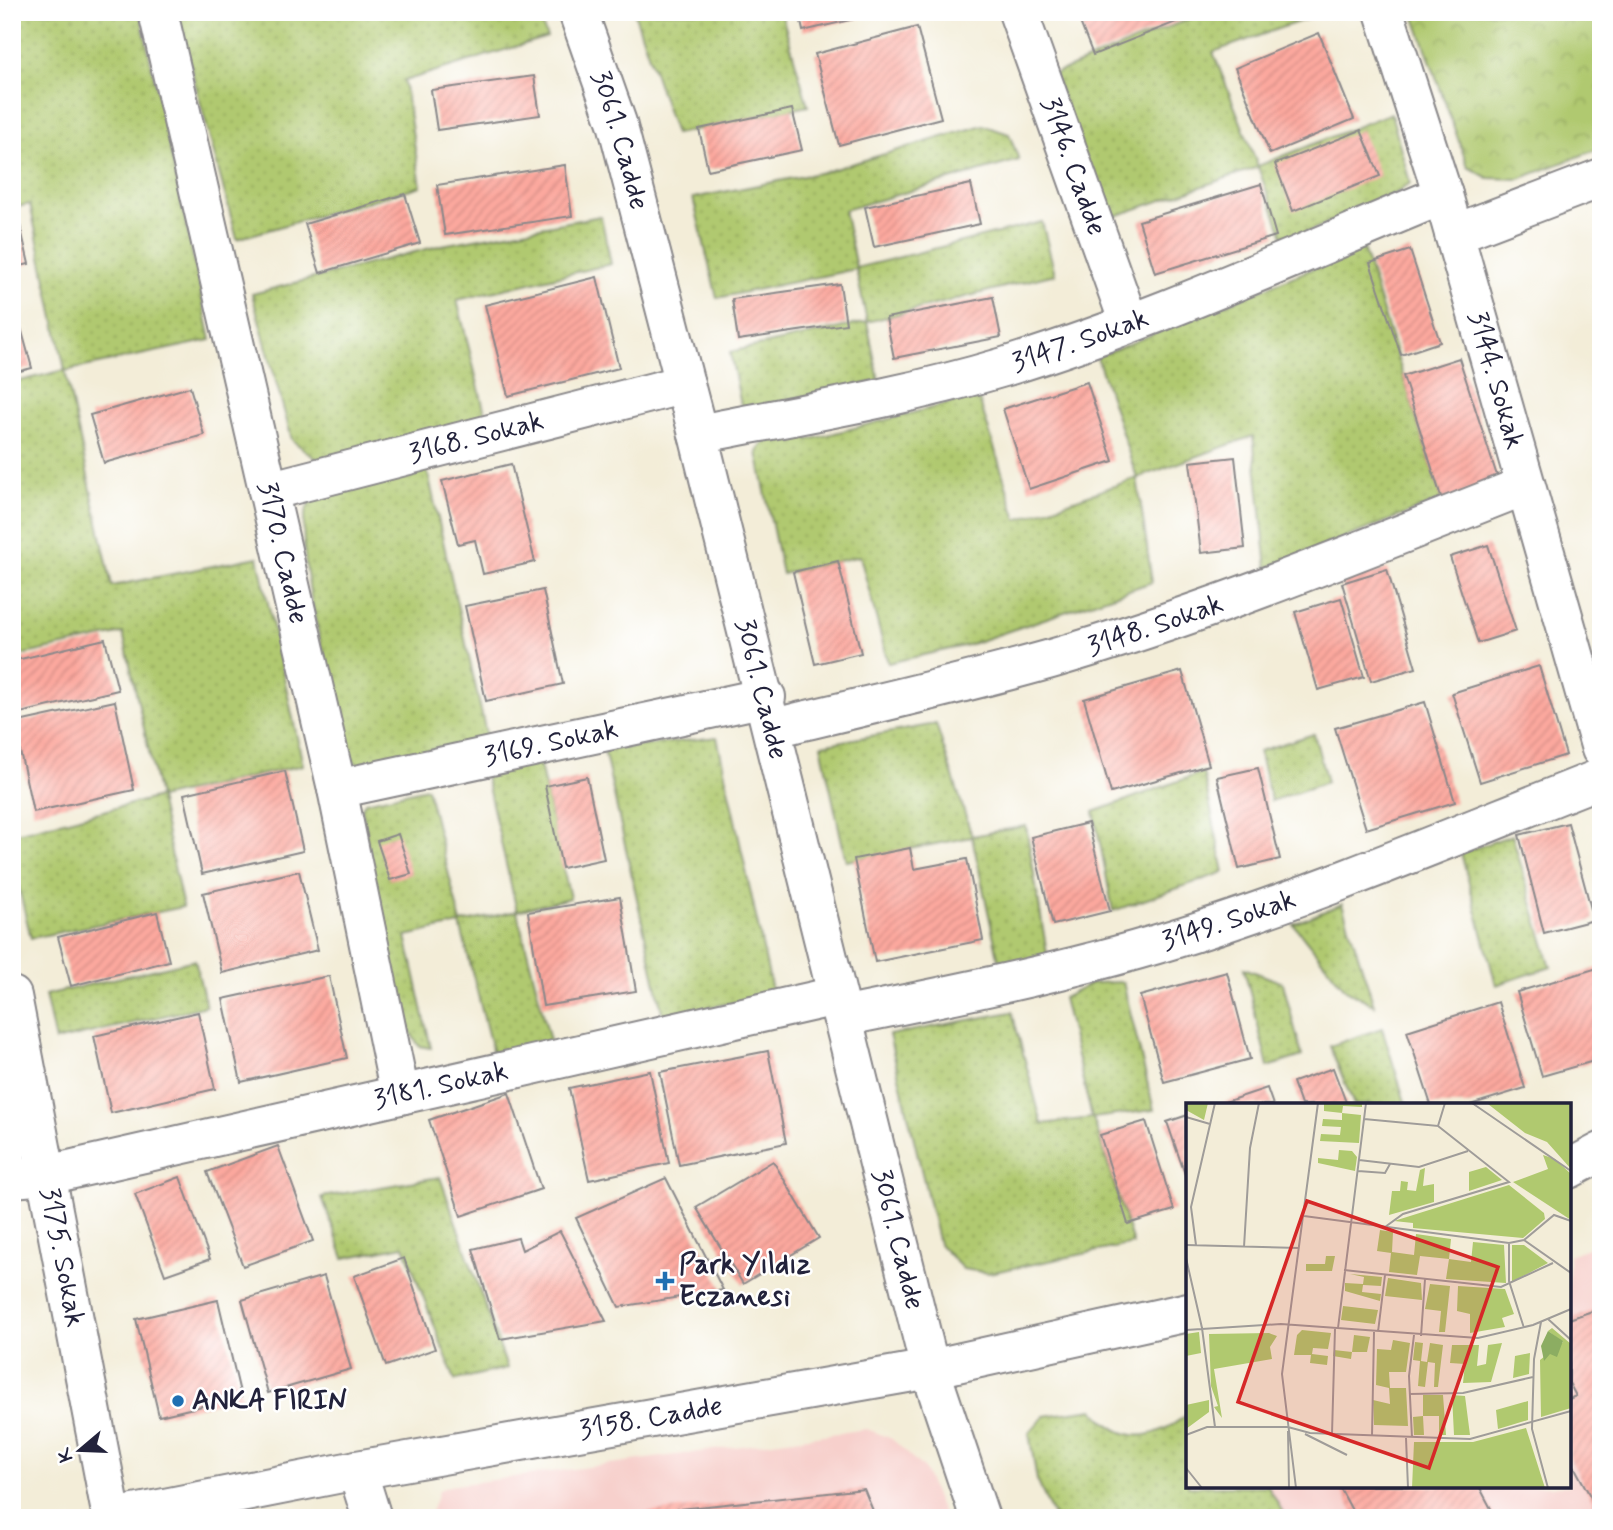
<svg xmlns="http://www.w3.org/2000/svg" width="1613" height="1530" viewBox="0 0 1613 1530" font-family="Mynerve,sans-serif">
<defs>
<pattern id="grass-dots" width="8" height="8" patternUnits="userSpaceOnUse" patternTransform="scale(1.75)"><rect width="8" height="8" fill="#b0c96f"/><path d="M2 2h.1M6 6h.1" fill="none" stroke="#97ac61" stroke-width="1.8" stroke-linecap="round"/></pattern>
<pattern id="park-crowns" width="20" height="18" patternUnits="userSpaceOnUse" patternTransform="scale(1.75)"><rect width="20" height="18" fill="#b0c96f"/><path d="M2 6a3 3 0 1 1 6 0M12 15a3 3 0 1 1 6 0" fill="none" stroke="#97ac61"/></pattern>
<pattern id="building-hatch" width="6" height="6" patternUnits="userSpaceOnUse" patternTransform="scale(1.75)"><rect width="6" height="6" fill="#fca89e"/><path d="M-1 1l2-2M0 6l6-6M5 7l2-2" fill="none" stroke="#d89089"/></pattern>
</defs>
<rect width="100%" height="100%" fill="#fff"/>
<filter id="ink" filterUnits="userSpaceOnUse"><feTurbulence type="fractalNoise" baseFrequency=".0143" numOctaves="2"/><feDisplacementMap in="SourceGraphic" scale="14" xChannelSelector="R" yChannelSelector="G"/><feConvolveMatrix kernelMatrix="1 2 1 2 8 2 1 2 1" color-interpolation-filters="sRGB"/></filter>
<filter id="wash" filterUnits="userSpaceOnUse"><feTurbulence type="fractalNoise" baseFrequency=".00686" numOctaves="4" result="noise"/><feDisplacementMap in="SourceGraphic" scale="28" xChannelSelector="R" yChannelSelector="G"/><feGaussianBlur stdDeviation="1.57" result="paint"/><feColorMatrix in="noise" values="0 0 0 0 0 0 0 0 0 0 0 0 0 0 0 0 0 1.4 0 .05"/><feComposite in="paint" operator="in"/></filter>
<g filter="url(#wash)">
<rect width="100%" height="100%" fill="#f3edd8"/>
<g fill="#f7d0cc">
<polygon points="1601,1243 1601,1518 1286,1518 1268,1486 1569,1486 1569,1255"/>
<polygon points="867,1429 892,1439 924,1469 944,1518 429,1518 439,1490 449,1486"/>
</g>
<g fill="url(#grass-dots)" stroke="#697655" stroke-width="2">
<polygon points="12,12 140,12 211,340 65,371 112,586 258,557 303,765 159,798 183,907 31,938 12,860 12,834 159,797 123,633 12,657 12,383 65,370 30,204 12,208"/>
<polygon points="176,12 537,12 547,37 404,81 421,186 237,239"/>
<polygon points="634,12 781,12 808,106 675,134"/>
<polygon points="1206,12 1326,12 1213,52 1258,166 1391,113 1410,183 1400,191 1285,242 1258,167 1107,219 1054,74"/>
<polygon points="983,125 1009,134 1019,160 844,210 856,268 1042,222 1055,274 867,322 879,381 742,410 730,352 867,322 856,269 717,298 693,198 824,172"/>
<polygon points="601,216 611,264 457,300 487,421 316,459 292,440 252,294 442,245"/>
<polygon points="1363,248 1442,500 1267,568 1253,436 1137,478 1152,582 968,645 888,663 860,556 782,574 757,452 765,441 805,428 808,440 978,396 1017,520 1137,478 1097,357"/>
<path d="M425,460l62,278 -129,27 -8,-6c-10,-44 -65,-224 -40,-256 14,-17 90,-35 115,-43z"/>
<polygon points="936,724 972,836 1026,826 1048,959 1001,971 972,837 846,861 821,745"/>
<polygon points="1314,734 1327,782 1271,801 1259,751"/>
<polygon points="717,737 773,995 663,1016 604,750"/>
<path d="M539,761l31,137 -53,13 33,130 -57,13 -33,-130 -54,12 25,112 -12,-2c-36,-50 -47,-175 -57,-238l3,-6 62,-14 34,135 56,-12 -32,-137z"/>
<polygon points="1203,772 1224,872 1113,911 1094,812"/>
<polygon points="1512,835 1551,967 1496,985 1461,853"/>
<polygon points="1342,904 1374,1005 1346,990 1293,924"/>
<polygon points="195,960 206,1006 55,1041 45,995"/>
<polygon points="1244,968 1283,983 1302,1056 1268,1067"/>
<polygon points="1123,982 1154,1110 1093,1118 1133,1244 989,1273 963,1269 939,1244 889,1035 1012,1012 1042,1124 1092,1118 1063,998 1092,983"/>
<polygon points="1382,1028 1406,1105 1354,1105 1330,1046"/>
<polygon points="440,1177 507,1368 455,1380 404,1246 344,1258 322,1197"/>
<path d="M1093,1409c30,36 59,33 95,5v72h80l18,32h-232l-17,-38 -8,-47 15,-17z"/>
</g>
<polygon fill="url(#park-crowns)" stroke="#697655" stroke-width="2" points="1413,12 1601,12 1601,148 1519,179 1488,178 1468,167"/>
<g id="blocks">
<g fill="url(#building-hatch)">
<polygon points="799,12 880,12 880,13 803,31"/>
<polygon points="1076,12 1193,12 1194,15 1093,55"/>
<polygon points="917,27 941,118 839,145 815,54"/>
<polygon points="1319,33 1354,119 1270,154 1235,68"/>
<polygon points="534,76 540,115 437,130 431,90"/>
<polygon points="792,109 802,150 708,170 699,129"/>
<polygon points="1361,130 1380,176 1293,211 1275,164"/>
<polygon points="565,165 572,216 445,235 437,185"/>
<polygon points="971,184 980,224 874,247 865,207"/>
<polygon points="1261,184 1276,236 1155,273 1139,221"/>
<polygon points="405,194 420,243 320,273 305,224"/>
<polygon points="20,225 29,264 12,268 12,226"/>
<polygon points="1410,250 1440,342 1401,355 1370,263"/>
<polygon points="597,277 619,368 508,396 485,305"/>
<polygon points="840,284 846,324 738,340 732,299"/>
<polygon points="12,295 32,368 12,373"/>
<polygon points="993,297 1001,337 894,358 886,318"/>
<polygon points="1459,358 1499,482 1442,500 1403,376"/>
<polygon points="1087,382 1113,461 1029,489 1003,409"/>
<polygon points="190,387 204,435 104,463 90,415"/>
<polygon points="1235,457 1245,548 1201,553 1190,462"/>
<polygon points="511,464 535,562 483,574 475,540 458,544 442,481"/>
<polygon points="1488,545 1516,631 1478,643 1450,557"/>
<polygon points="838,561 861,653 815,664 793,572"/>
<polygon points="1387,569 1416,668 1371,681 1342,583"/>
<polygon points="543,590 563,684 486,701 465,606"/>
<polygon points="1341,598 1364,677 1318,690 1295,612"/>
<polygon points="105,639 118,690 12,715 12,661"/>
<polygon points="1539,666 1566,755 1480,782 1452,693"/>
<polygon points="1182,671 1209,765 1111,793 1084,699"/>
<polygon points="115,701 134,790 33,812 14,723"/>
<polygon points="1425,702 1455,802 1366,829 1335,728"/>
<polygon points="1258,768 1280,859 1239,869 1217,777"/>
<polygon points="285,771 303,851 202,874 184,794"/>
<polygon points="587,777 604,859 562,868 545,786"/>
<polygon points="1088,823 1110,911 1053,925 1031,837"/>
<polygon points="1568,823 1594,920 1544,933 1519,835"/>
<polygon points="398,834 411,874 390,880 377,841"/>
<polygon points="910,848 914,869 967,859 983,940 875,962 854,859"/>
<polygon points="299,871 318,950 222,973 203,893"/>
<polygon points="620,897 636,991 543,1006 528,912"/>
<polygon points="157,912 169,961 71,986 58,937"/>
<polygon points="1601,967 1601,1059 1542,1076 1517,992"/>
<polygon points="1227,972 1250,1059 1164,1082 1140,996"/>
<polygon points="329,976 347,1058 241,1082 223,999"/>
<polygon points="1498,1002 1525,1088 1470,1105 1431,1105 1407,1031"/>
<polygon points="198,1012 215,1089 111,1113 94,1036"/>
<polygon points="768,1051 786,1143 679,1165 660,1072"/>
<polygon points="1333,1068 1347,1105 1301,1105 1293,1082"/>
<polygon points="650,1071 669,1163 589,1180 569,1088"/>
<polygon points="1267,1088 1273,1105 1219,1105 1219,1104"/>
<polygon points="509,1093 541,1189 461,1216 429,1120"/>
<polygon points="1188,1115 1188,1180 1187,1180 1167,1122"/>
<polygon points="1146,1121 1174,1210 1128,1224 1100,1135"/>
<polygon points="278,1146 313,1241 243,1266 207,1172"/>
<polygon points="773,1161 819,1238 743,1284 696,1207"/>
<polygon points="180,1177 210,1259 165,1275 135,1194"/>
<polygon points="666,1178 723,1290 619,1307 576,1218"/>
<polygon points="560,1231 606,1321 500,1339 473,1249 518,1238 522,1250"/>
<polygon points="404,1258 435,1349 386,1366 354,1276"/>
<polygon points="324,1276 351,1369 268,1393 242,1300"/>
<polygon points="218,1300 241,1397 159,1416 136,1319"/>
<polygon points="1601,1308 1601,1516 1569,1457 1569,1399 1576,1396 1569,1383 1569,1319"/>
<polygon points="1339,1486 1479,1486 1496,1518 1356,1518"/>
<polygon points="864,1489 876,1518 615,1518 615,1516"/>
</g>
</g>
</g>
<g filter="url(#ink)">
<use href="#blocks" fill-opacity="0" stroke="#8a888a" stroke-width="2"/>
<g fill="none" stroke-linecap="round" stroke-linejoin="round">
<defs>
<g id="minor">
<path id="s1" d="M158,12l179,777 63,306"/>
<path id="s2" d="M578,12l39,111 81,311 232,935 50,149"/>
<path id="s3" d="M1018,12l111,311"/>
<path id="s4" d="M1384,12l59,183 158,554"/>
<polyline points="1454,234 1601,178"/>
<path id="s5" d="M698,434c102,-20 206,-37 306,-67 150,-46 294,-113 439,-172"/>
<path id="s6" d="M268,491l417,-107"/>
<path id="s7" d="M773,728c93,-22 186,-43 278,-69 161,-47 317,-112 473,-173"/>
<path id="s8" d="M337,789l429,-92"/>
<path id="s9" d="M12,996l100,522"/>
<path id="s10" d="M842,1017c118,-24 236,-47 351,-84 138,-44 273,-102 408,-155"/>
<polyline points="1569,1169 1601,1152"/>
<path id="s11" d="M12,1178l35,-3 789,-179"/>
<polyline points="357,1470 372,1518"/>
<path id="s12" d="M114,1518l243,-48 573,-101 258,-57"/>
</g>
</defs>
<use href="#minor" stroke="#8a888a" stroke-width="42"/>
<use href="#minor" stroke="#fff" stroke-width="38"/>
</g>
</g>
<g fill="#1f6fb2" stroke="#fff" stroke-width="2.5">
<path d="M661.5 1270.5h7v7h7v7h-7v7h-7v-7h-7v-7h7z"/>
<circle cx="178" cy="1401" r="7"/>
</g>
<g text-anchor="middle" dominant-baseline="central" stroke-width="5" stroke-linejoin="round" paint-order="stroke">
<g font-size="28" fill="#22223b" stroke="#fff">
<text stroke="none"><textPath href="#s2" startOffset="135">3061. Cadde</textPath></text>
<text stroke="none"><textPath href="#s3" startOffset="164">3146. Cadde</textPath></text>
<text stroke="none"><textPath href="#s5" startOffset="394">3147. Sokak</textPath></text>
<text stroke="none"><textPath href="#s4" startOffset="385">3144. Sokak</textPath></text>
<text stroke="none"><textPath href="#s6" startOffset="215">3168. Sokak</textPath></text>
<text stroke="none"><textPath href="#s1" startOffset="555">3170. Cadde</textPath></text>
<text stroke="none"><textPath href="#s7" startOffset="396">3148. Sokak</textPath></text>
<text stroke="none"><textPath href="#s2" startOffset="702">3061. Cadde</textPath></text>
<text stroke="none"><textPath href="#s8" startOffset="219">3169. Sokak</textPath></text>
<text stroke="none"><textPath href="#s10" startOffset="399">3149. Sokak</textPath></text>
<text stroke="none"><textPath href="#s11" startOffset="439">3181. Sokak</textPath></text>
<text stroke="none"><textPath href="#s2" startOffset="1269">3061. Cadde</textPath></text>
<text stroke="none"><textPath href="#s9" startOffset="266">3175. Sokak</textPath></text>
<text stroke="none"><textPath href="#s12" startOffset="546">3158. Cadde</textPath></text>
</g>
<g font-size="28" font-weight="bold" fill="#22223b" stroke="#fff" text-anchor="start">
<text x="679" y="1265">Park Yıldız<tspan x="679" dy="32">Eczanesi</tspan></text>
<text x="192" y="1401">ANKA FIRIN</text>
</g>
</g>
<g transform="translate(1186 1103)">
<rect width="385" height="385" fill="#f3edd8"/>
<path d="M22,0l-4,17 -18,-10v-6zM157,0h19v4l-19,-1 -1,7 19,2 -2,28 -39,-2 1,-7 19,1 1,-8 -19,-1 1,-7 19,1v-7l-18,-2v-7zM385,0v66l-24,-27 -22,-9 -37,-29zM153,47l13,1 5,6 -2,14 -37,-8v-5l20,2zM357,52l12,4 16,15v46l-58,-38 35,-13zM300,64l16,13 -33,11v-19zM239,65l-2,18 11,-2v18l-45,13 3,-24h8l1,-10 7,1 -1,8 9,1 4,-21zM323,82l35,28 1,6 -22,19 -110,-10v-5l-19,-2zM194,127l13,2 -1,20 22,3 2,-21 35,5 -2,20 22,3 2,-20 31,3 2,38 -60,-4 3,-20 -29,-3 -3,19 -28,-3 2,-19 -14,-2zM326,142h12l24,18 -36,19zM140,153h9l-3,15h-26v-7h19zM164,171l32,3 -1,9 -18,-1 -1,7 19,2 -1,7 -35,-10v-8l18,1 1,-7zM202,175l33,5 1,17 -37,-4zM244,181l20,2 -5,46h-6l2,-21 -16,-2zM272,183l47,3 9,25 -12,4 3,9 -35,6v-19l-13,-3zM157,203l35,4 -3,14 -34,-4zM366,225l19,16v64l-30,9 -1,-57 23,-18 -15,-11zM116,227l29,3 -3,16 -15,-1 -1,6 16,2 -1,9 -17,-2 1,-8h-17l3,-20zM13,229l2,21 -15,3v-22zM83,230l8,3 -7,11 2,12 -58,10 8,49 -8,-11 4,-1 -7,-20 -2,-52zM168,232l16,2 -3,15h-15l-1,7 -18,-3 1,-6 18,2zM207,237l17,3 -4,29h-17l1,16h16l2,38 -34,-1 -1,-25 17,4 -1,-16 -13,-3 1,-36 14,1zM229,239l8,1 -2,18 6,1 3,-19 13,2 -5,42h-4l1,-24 -7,-1 -3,25 -7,-1 2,-25 -7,-1zM316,240l-11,39 -28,1 2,-19 -15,-1 2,-18h27l-2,21 9,-2 2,-19zM344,250l-1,21 -16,4 2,-22zM237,292h20l3,40h-7v-19h-16l1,19h-10l-1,-18 10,-1zM266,292l13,1 5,39h-16zM23,297v12l-23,17v-24zM342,298v19l-30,9 -2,-19z" fill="#b0c96f"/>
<path d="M362,228l15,10 -6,16 -7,-3 -6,7 -3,-15z" fill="#8cad62"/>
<path d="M340,325l19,60h-133l2,-46h59z" fill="#b0c96f"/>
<path fill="none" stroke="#9f9c99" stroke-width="2" d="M286,0l99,68M0,14l24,7M178,16l74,7 7,-23M173,57l60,7 49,-16M172,68l27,2 5,-9M118,113l205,27 15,-3 30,-25 17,6M199,124l18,-13 106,-32 -71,-56M338,137l47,33M323,140v38l15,47M0,142l113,3M10,142l-5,-38 24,-104M58,144l6,-99 9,-45M0,155l16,70 13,99M158,167l157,17 52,-24M362,216l23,21M355,219l-7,37 -2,70 16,59M152,225l28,-225M0,227l95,-6 197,14 55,-13 38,-16M192,229l7,-57M235,233l4,-57M223,291l54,-1 70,-16M102,328l1,57M119,331l42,21M146,331l3,-106M0,332l21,-8h81l22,6 160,6 101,-28M186,333l2,-104M220,335l2,50M226,335l-3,-62 5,-41M0,365l16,20M110,385l-14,-114 36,-271"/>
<path fill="#d62828" fill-opacity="0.15" stroke="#d62828" stroke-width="3.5" d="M121,98l191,66 -69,201 -191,-66z"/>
<rect width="385" height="385" fill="none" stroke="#22223b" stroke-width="3.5"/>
</g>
<rect width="1613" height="1530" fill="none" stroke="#fff" stroke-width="42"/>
<g transform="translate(80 1450) rotate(251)" stroke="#ffffff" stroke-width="5" paint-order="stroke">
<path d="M0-5L12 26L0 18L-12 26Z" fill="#22223b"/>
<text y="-10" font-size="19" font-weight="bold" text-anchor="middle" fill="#22223b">K</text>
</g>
</svg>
